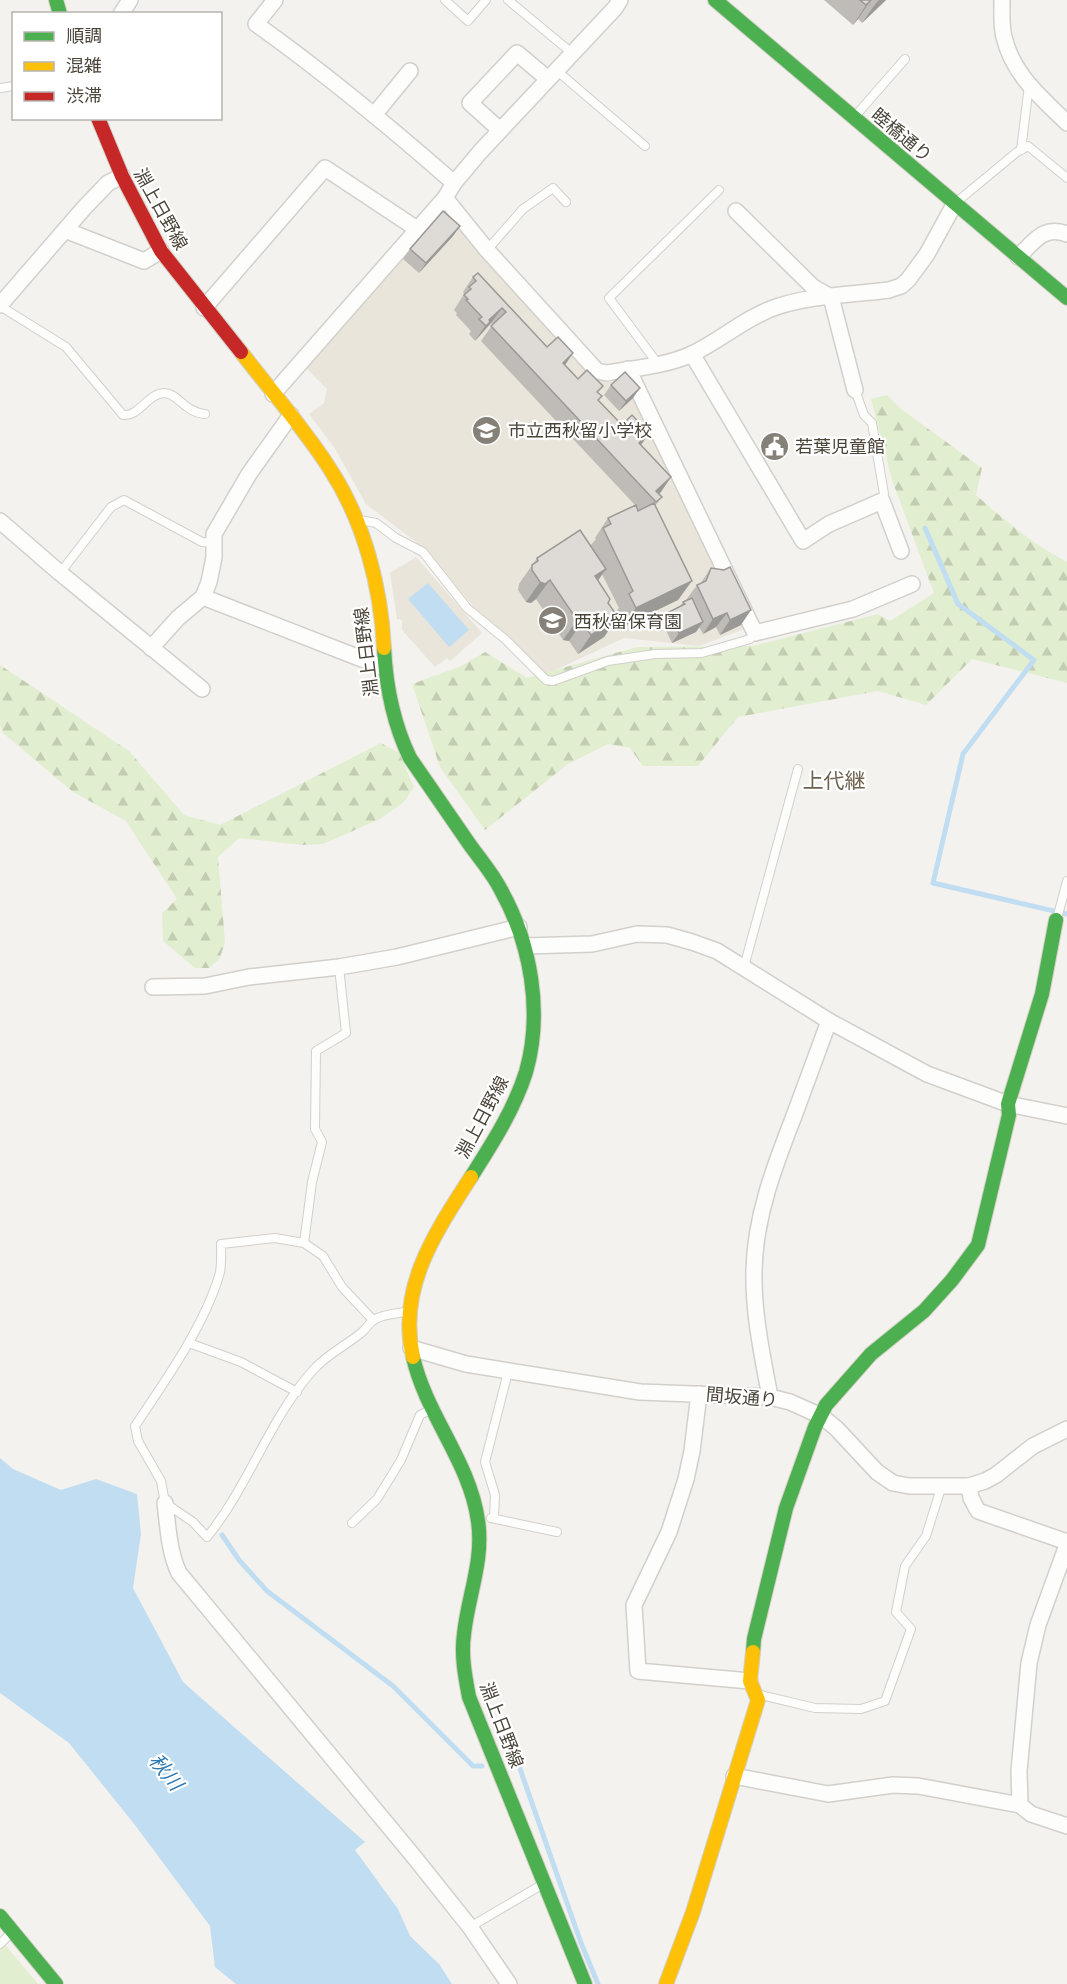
<svg xmlns="http://www.w3.org/2000/svg" width="1067" height="1984" viewBox="0 0 1067 1984" font-family="'Public Sans','Noto Sans JP',sans-serif">
<defs>
<pattern id="forest-firs" width="22" height="20" patternUnits="userSpaceOnUse" patternTransform="scale(1.5)"><rect width="22" height="20" fill="#e1eecf"/><path d="M5 1l3.5 6h-7zM16 11l3.5 6h-7z" fill="#c3cdb2"/></pattern>
</defs>
<rect width="100%" height="100%" fill="#f4f2ee"/>
<g fill="#eae5da">
<polygon points="441,212 452,213 595,378 611,382 627,378 747,628 699,646 624,638 545,675 509,637 473,606 424,548 366,504 334,447 309,414 324,403 327,389 305,367"/>
<polygon points="416,557 482,633 450,661 447,658 435,667 402,630 402,620 397,619 390,573"/>
</g>
<g fill="url(#forest-firs)">
<path d="M887,395l14,14 81,59 -6,27c32,28 54,47 91,67v121l-95,-24 -46,46 -48,-14 -140,26 -40,49h-55l-13,-18 -22,-4 -40,20 -83,66 -45,-63 -28,-83 47,-17 26,-15 42,26 110,-31 116,-1 125,-32 12,7 44,-28 -42,-113 -21,-81z"/>
<polygon points="0,665 129,751 184,815 220,825 381,743 399,753 414,787 404,802 380,819 323,844 303,845 239,838 218,857 225,942 220,958 209,968 195,968 163,941 162,913 177,899 126,821 73,792 3,733 0,725"/>
</g>
<polygon fill="#e1eecf" points="0,1939 38,1984 0,1984"/>
<g fill="#c0ddf1">
<polygon points="428,583 469,630 449,647 408,599"/>
<polygon points="0,1458 13,1469 61,1490 96,1479 137,1494 141,1534 133,1588 183,1682 365,1842 355,1850 398,1909 410,1936 439,1964 452,1984 236,1984 215,1967 210,1926 135,1825 69,1743 0,1693"/>
</g>
<g fill="none" stroke-linecap="round" stroke-linejoin="round">
<g stroke="#c0ddf1" stroke-width="5">
<polyline points="925,528 958,604 1034,660 963,754 933,883 1067,914"/>
<polyline points="222,1535 239,1560 267,1591 393,1686 473,1766 482,1766"/>
<polyline points="511,1765 519,1766 581,1943 598,1984"/>
</g>
<defs>
<g id="lane">
<polyline points="445,0 468,21 486,0"/>
<polyline points="508,0 572,53"/>
<polyline points="556,70 645,146"/>
<polyline points="0,88 14,86"/>
<polyline points="857,114 905,59"/>
<polyline points="1021,150 1029,85"/>
<polyline points="959,200 1017,152 1028,146 1067,178"/>
<polyline points="487,250 523,209 553,188 566,202"/>
<path d="M0,306l66,41 57,68c16,2 24,-21 41,-22 14,0 20,19 41,21"/>
<polyline points="658,364 609,298 719,190"/>
<polyline points="855,390 864,415 872,423 884,494 882,501"/>
<polyline points="360,520 376,523 396,538 423,552 467,608 506,640 546,680 553,681 608,661 655,654 702,653 750,639 755,633"/>
<polyline points="60,573 111,507 124,500 202,542 214,543"/>
<polyline points="1057,919 1067,881"/>
<polyline points="744,967 798,769"/>
<polyline points="304,1243 312,1182 322,1142 315,1129 316,1051 346,1033 339,967"/>
<path d="M373,1320l-31,-33 -19,-31 -19,-13 -29,-5 -54,6c0,10 1,23 -2,32 -16,52 -54,105 -84,150l3,15 23,40 4,22 28,19 14,15c42,-51 62,-118 107,-168 14,-15 31,-23 47,-36 5,-4 8,-10 13,-13 9,-6 21,-6 31,-8"/>
<polyline points="189,1343 241,1362 297,1392"/>
<polyline points="491,1518 557,1532"/>
<polyline points="494,1518 495,1495 485,1462 508,1372"/>
<polyline points="352,1523 377,1499 401,1460 420,1415 430,1410"/>
<polyline points="761,1695 815,1708 861,1709 885,1701 911,1629 896,1612 905,1566 926,1536 942,1485"/>
<polyline points="470,1927 543,1884"/>
<polyline points="0,1944 12,1932"/>
</g>
<g id="street">
<path d="M275,0l-19,24c69,49 134,103 198,159"/>
<path d="M1002,0c0,12 -1,26 2,37 9,38 37,60 63,86"/>
<polyline points="121,14 130,0"/>
<polyline points="374,115 410,71"/>
<polyline points="500,130 470,103 517,53 548,79"/>
<path d="M445,198l42,52 110,121 10,2c28,-5 59,-7 85,-19 29,-14 53,-36 84,-47 35,-12 75,-12 113,-17l12,-4 7,-6 19,-26 28,-51"/>
<polyline points="736,211 813,287 831,297 855,390"/>
<polyline points="65,230 144,261 161,251"/>
<path d="M1018,257c16,-15 25,-32 49,-23"/>
<polyline points="0,305 84,208 108,183 122,176"/>
<polyline points="204,308 325,168 417,229"/>
<polyline points="692,354 803,541 829,524 882,501 901,551"/>
<polyline points="628,369 755,633 853,609 912,584"/>
<polyline points="273,394 445,198 454,183 480,152 615,8 620,0"/>
<polyline points="0,521 60,573 202,689"/>
<polyline points="203,597 385,668"/>
<polyline points="151,648 178,618 203,597 209,582 214,557 214,534 249,474 291,415"/>
<polyline points="525,946 592,944 637,934 667,935 692,942 717,951 829,1021 927,1074 1008,1104 1067,1116"/>
<polyline points="153,987 205,986 249,977 339,967 397,957 519,927"/>
<polyline points="411,1348 466,1364 640,1392 770,1397 790,1402 821,1416 836,1428 877,1472 893,1483 909,1486 969,1486 985,1481 996,1475 1033,1446 1067,1429"/>
<polyline points="699,1394 692,1451 686,1479 669,1532 634,1605 638,1671 750,1681"/>
<path d="M770,1397c-8,-43 -17,-84 -16,-127 1,-54 21,-105 40,-154 12,-32 23,-63 35,-95"/>
<polyline points="969,1486 971,1498 978,1511 1067,1542"/>
<path d="M165,1503c3,24 4,49 14,70l236,285 55,69 39,57"/>
<polyline points="734,1776 828,1794 893,1785 918,1786 1020,1805 1031,1814 1067,1826"/>
<polyline points="1020,1805 1019,1771 1029,1663 1038,1625 1067,1545"/>
</g>
<g id="fast">
<polyline points="56,0 60,14"/>
<polyline points="715,0 1067,298"/>
<path d="M384,648c2,39 9,75 26,110 20,29 40,58 60,87 10,14 23,29 31,45 30,54 42,122 25,182 -12,38 -34,72 -55,105"/>
<path d="M413,1357c13,58 57,105 65,164 6,39 -10,75 -14,113 -3,21 1,42 5,63l116,287"/>
<polyline points="753,1652 754,1639 786,1508 815,1427 826,1405 871,1354 924,1311 952,1280 978,1245 1009,1115 1008,1104 1042,994 1056,920"/>
<polyline points="0,1916 56,1984"/>
</g>
<g id="slow">
<path d="M241,352c30,39 63,76 89,117 34,52 51,118 54,179"/>
<path d="M413,1357c-16,-69 22,-124 58,-180"/>
<polyline points="666,1984 693,1912 758,1700 750,1681 753,1652"/>
</g>
<polyline id="jam" points="98,118 122,176 161,251 241,352"/>
</defs>
<use href="#lane" stroke="#d2d0cb" stroke-width="10"/>
<use href="#street" stroke="#d2d0cb" stroke-width="18"/>
<use href="#fast" stroke="#d3cfc5" stroke-width="16"/>
<use href="#slow" stroke="#d3cfc5" stroke-width="16"/>
<use href="#jam" stroke="#d3cfc5" stroke-width="16"/>
<use href="#lane" stroke="#fdfdfc" stroke-width="8"/>
<use href="#street" stroke="#fdfdfc" stroke-width="15"/>
<use href="#fast" stroke="#4caf50" stroke-width="14"/>
<use href="#slow" stroke="#ffc107" stroke-width="14"/>
<use href="#jam" stroke="#c62828" stroke-width="14"/>
</g>
<g fill="#bfbcb8" fill-rule="evenodd">
<polygon points="824,0 886,0 862,23 858,19 853,25"/>
<polygon points="460,226 453,236 419,273 403,259 410,249"/>
<path d="M473,277l74,70 26,6 -8,12 13,14 20,14 1,8 23,24 27,8 -8,12 30,32 -12,17 3,3 -7,9 23,94 -56,27 -5,-9 -13,19 -26,17 -9,-13 -6,-1 -27,-41 -5,4 -5,-1 -8,-12 1,-6 18,-26 53,-12 6,-7 -1,-1 13,-20 27,-13 -154,-164 12,-17 -2,-1 -16,18 -6,-7 2,-3 -15,-16 1,-2 -3,-3 10,-16 -1,-2zM602,574l17,34 -4,5 -7,-10 -10,-22z"/>
<polygon points="611,385 633,398 619,411 604,395"/>
<polygon points="711,568 741,625 720,635 716,627 703,634 699,627 696,632 672,643 662,622 669,612 680,606 683,602 686,600 697,585 700,584"/>
</g>
<g fill="#9b9996">
<polygon points="871,0 858,19 853,25 866,5"/>
<polygon points="879,0 886,0 862,23 876,3"/>
<polygon points="460,226 453,236 419,273 426,263"/>
<polygon points="502,308 491,323 475,341 489,320"/>
<polygon points="573,353 563,368 563,363"/>
<polygon points="640,388 633,398 619,411 626,401"/>
<polygon points="649,433 639,448 639,443"/>
<polygon points="671,477 661,492 653,499 656,491"/>
<polygon points="606,569 592,589 595,576"/>
<polygon points="550,580 536,599 531,603 526,602 540,582"/>
<polygon points="692,581 678,600 622,627 636,608"/>
<polygon points="751,610 741,625 720,635 730,620"/>
<polygon points="727,613 716,627 703,634 713,619"/>
<polygon points="618,617 604,637 578,654 591,635"/>
<polygon points="577,620 582,622 569,641 563,640"/>
<polygon points="703,622 696,632 672,643 679,633"/>
</g>
<g fill="#dedbd6" stroke="#9b9996" stroke-width="1.5">
<polygon points="860,0 871,0 866,5"/>
<polygon points="443,211 460,226 426,263 410,249"/>
<polygon points="478,273 547,347 558,337 573,353 563,363 578,379 587,370 603,386 597,392 602,396 598,400 622,425 632,415 649,433 639,443 671,477 656,491 662,497 656,502 491,326 506,312 502,308 489,320 490,322 486,326 479,319 482,317 466,300 468,299 464,295 471,289 469,287 476,281 473,277"/>
<polygon points="625,372 640,388 626,401 611,385"/>
<polygon points="654,503 692,581 636,608 629,594 633,591 603,528 611,524 608,518 636,505 638,511"/>
<polygon points="580,530 606,569 595,576 610,599 608,603 618,617 591,635 582,622 577,620 550,580 545,584 540,582 532,570 532,565 538,561 537,558"/>
<polygon points="730,567 751,610 730,620 727,613 713,619 697,585 706,581 711,568 724,570"/>
<polygon points="692,598 703,622 679,633 669,612 685,604 683,602"/>
</g>
<defs>
<symbol id="school-disc" viewBox="-11 -11 22 22"><circle r="9.5" fill="#868178" stroke="#fff"/><path d="M0-5L7-2L0 1L-7-2ZM-4 1L0 2.5L4 1V4Q0 6-4 4Z" fill="#fff"/></symbol>
<symbol id="civic-disc" viewBox="-11 -11 22 22"><circle r="9.5" fill="#868178" stroke="#fff"/><path d="M-.6-6.5H3V-4.5H.6V-3L4-1V1h2V6H-6V1h2V-1L-.6-3ZM-1.2 2.5V6h2.4V2.5Z" fill="#fff"/></symbol>
</defs>
<g fill-rule="evenodd">
<use href="#school-disc" x="470" y="414" width="33" height="33"/>
<use href="#civic-disc" x="758" y="430" width="33" height="33"/>
<use href="#school-disc" x="536" y="604" width="33" height="33"/>
</g>
<g text-anchor="middle" dominant-baseline="central" stroke-width="4.5" stroke-linejoin="round" paint-order="stroke">
<g font-size="18" fill="#4b4439" stroke="#fff">
<text transform="translate(902 135) rotate(40)">睦橋通り</text>
<text transform="translate(161 209) rotate(61)">淵上日野線</text>
<text transform="translate(366 652) rotate(-97)">淵上日野線</text>
<text transform="translate(482 1117) rotate(-62)">淵上日野線</text>
<text transform="translate(742 1397) rotate(5)">間坂通り</text>
<text transform="translate(502 1725) rotate(69)">淵上日野線</text>
</g>
<g font-size="18" fill="#4b4439" stroke="#fff" text-anchor="start">
<text x="508" y="430">市立西秋留小学校</text>
<text x="795" y="446">若葉児童館</text>
<text x="574" y="621">西秋留保育園</text>
</g>
<g font-size="20" font-style="italic" fill="#2e7ab2" stroke="#fff">
<text transform="translate(166 1772) rotate(51)">秋川</text>
</g>
<g font-size="21" fill="#6e6250" stroke="#fff">
<text x="834" y="780">上代継</text>
</g>
</g>
<rect x="12" y="12" width="210" height="108" fill="#ffffff" stroke="#b7b4b0" stroke-width="1.5"/>
<rect x="24" y="32" width="30" height="9" fill="#4caf50" stroke="#b7b4b0" stroke-width="1.5"/>
<text x="66" y="42" font-size="18" fill="#4b4439">順調</text>
<rect x="24" y="62" width="30" height="9" fill="#ffc107" stroke="#b7b4b0" stroke-width="1.5"/>
<text x="66" y="72" font-size="18" fill="#4b4439">混雑</text>
<rect x="24" y="92" width="30" height="9" fill="#c62828" stroke="#b7b4b0" stroke-width="1.5"/>
<text x="66" y="102" font-size="18" fill="#4b4439">渋滞</text>
</svg>
